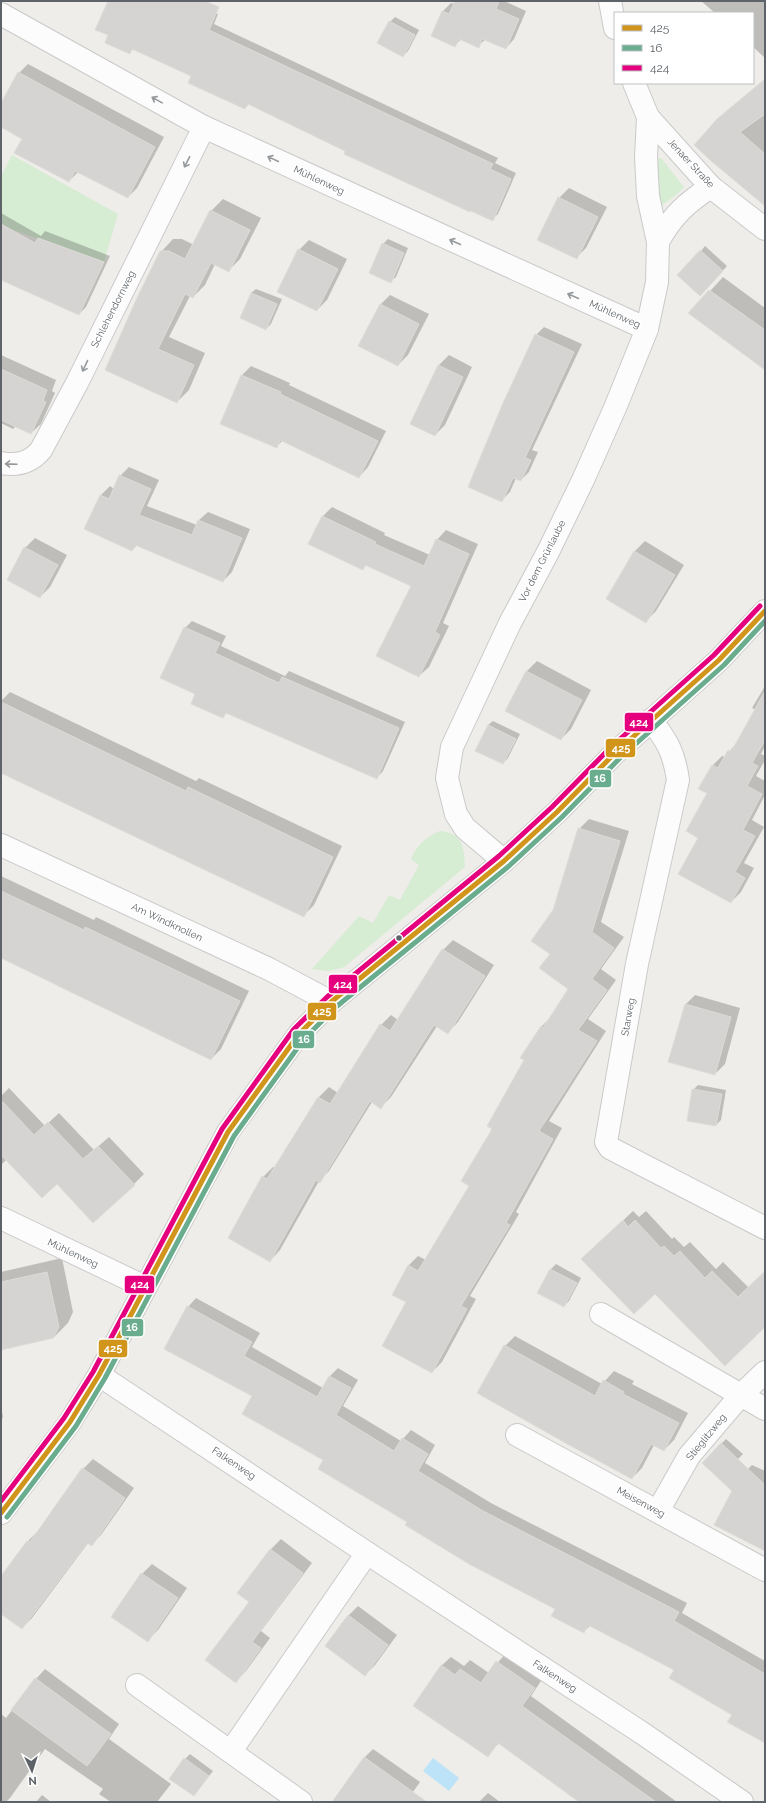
<svg xmlns="http://www.w3.org/2000/svg" width="766" height="1803" viewBox="0 0 766 1803" font-family="Raleway,sans-serif">
<rect width="100%" height="100%" fill="#eeede9"/>
<g fill="#d6ecd3">
<polygon points="12,155 118,214 104,262 11,229 1,224 1,176"/>
<polygon points="661,158 684,187 675,196 662,205 658,194 656,159"/>
<path d="M440,831c23,2 24,16 25,36l-121,100 -15,4 -17,-2 47,-53 14,7 16,-28 11,5 19,-35 -8,-6c5,-13 16,-23 29,-28z"/>
</g>
<polygon fill="#bde3f8" points="433,1758 459,1778 449,1791 423,1771"/>
<g fill="#0003">
<polygon points="109,1 189,1 218,14 214,24 498,158 495,163 516,173 498,214 492,219 249,104 245,108 192,76 134,49 130,52 110,35"/>
<polygon points="456,1 504,1 526,11 514,39 506,48 486,39 478,46 461,39 455,46 432,35 443,11 451,3 454,4"/>
<polygon points="701,1 765,1 765,58 753,47 753,13 715,13"/>
<polygon points="395,17 419,30 408,51 403,56 390,22"/>
<polygon points="28,64 164,137 137,188 128,197 78,172 69,181 23,138 1,126 1,105 19,73"/>
<polygon points="756,87 765,97 765,198 717,120"/>
<polygon points="569,188 607,207 586,248 576,258 559,198"/>
<polygon points="223,199 261,218 240,259 228,271 215,264 205,285 193,297 190,296 169,337 205,353 189,390 177,402 106,370 161,252 173,239 182,239 194,245 211,211"/>
<polygon points="1,213 41,236 45,231 110,256 86,307 79,314 1,279"/>
<polygon points="388,239 408,248 396,277 391,281 383,244"/>
<polygon points="309,240 347,259 327,300 317,310 299,250"/>
<polygon points="705,246 727,266 705,290 701,251"/>
<polygon points="723,277 765,308 765,368 690,313"/>
<polygon points="256,289 282,299 271,324 266,329 251,293"/>
<polygon points="390,295 429,314 408,355 398,365 380,305"/>
<polygon points="544,327 582,344 532,450 538,452 529,472 521,480 516,478 510,492 502,500 504,404 536,335"/>
<polygon points="1,355 56,380 52,391 55,393 41,424 31,433 16,426 13,429 1,423"/>
<polygon points="449,355 472,367 445,425 435,435 411,424 439,365"/>
<polygon points="251,366 290,383 289,385 386,431 368,467 359,477 283,440 276,447 242,375"/>
<polygon points="129,467 159,480 147,506 197,525 199,520 208,512 250,529 232,572 223,581 137,545 132,550 85,529 101,495 110,486 114,489 120,476"/>
<polygon points="332,507 385,533 384,535 430,555 437,540 446,530 478,544 443,623 449,626 429,667 419,676 412,585 367,565 362,569 323,516"/>
<polygon points="35,538 67,555 50,587 40,597 25,548"/>
<polygon points="645,541 684,565 656,611 646,621 607,598 635,551"/>
<polygon points="192,621 226,636 221,646 285,676 289,671 405,722 383,771 377,778 227,712 223,717 185,628"/>
<polygon points="537,661 591,690 571,729 561,739 506,711 527,671"/>
<polygon points="765,686 765,746 761,754 765,756 765,760 756,776 765,781 765,795 752,820 764,827 744,863 754,868 741,892 731,902 699,837 709,793 700,788 713,765 722,756 725,757 738,741 756,710 752,708"/>
<polygon points="10,692 196,781 199,778 342,846 314,905 304,915 1,772 1,701"/>
<polygon points="493,721 520,734 508,758 503,763 488,725"/>
<polygon points="589,819 629,831 601,922 624,937 601,969 616,980 588,1019 606,1031 549,1121 562,1128 516,1212 519,1214 470,1296 476,1299 442,1362 432,1372 407,1302 408,1266 418,1256 426,1260 471,1186 493,1129 541,1027 551,1017 570,989 551,954 554,911 579,829"/>
<polygon points="1,876 94,920 96,917 249,991 221,1049 211,1059 58,986 59,985 1,957"/>
<polygon points="453,940 494,965 458,1022 448,1032 437,1026 391,1097 381,1107 372,1102 329,1171 319,1181 280,1250 270,1261 263,1177 273,1167 275,1168 319,1097 329,1087 338,1093 381,1025 391,1015 398,1020 443,950"/>
<polygon points="695,995 740,1008 725,1064 715,1074 685,1005"/>
<polygon points="698,1085 726,1090 721,1120 716,1125 693,1090"/>
<polygon points="9,1088 45,1126 59,1113 94,1150 109,1137 144,1174 134,1184 57,1183 6,1160 1,1165 1,1096"/>
<polygon points="633,1211 639,1217 646,1211 672,1239 674,1237 684,1247 690,1242 716,1269 723,1262 749,1288 765,1272 765,1325 655,1293 593,1249"/>
<polygon points="62,1258 73,1312 68,1323 53,1338 1,1349 1,1272"/>
<polygon points="556,1264 581,1278 569,1301 564,1306 539,1293 551,1269"/>
<polygon points="196,1298 260,1333 252,1347 323,1388 329,1377 338,1368 358,1380 343,1406 401,1441 411,1430 435,1445 425,1463 491,1503 687,1603 682,1613 765,1661 765,1742 733,1715 675,1669 591,1625 583,1632 556,1609 325,1459 253,1396 188,1307"/>
<polygon points="515,1336 602,1384 614,1371 634,1381 632,1384 688,1413 674,1440 664,1450 654,1445 642,1468 632,1478 505,1346"/>
<polygon points="1,1406 3,1417 1,1421"/>
<polygon points="726,1439 743,1454 720,1478 721,1444"/>
<polygon points="93,1459 134,1488 101,1535 91,1545 88,1543 32,1618 22,1628 1,1612 1,1578 28,1541 38,1531 83,1469"/>
<polygon points="752,1465 765,1471 765,1550 742,1475"/>
<polygon points="281,1539 312,1563 261,1631 270,1638 246,1671 236,1681 250,1602 239,1593 271,1549"/>
<polygon points="152,1564 187,1588 158,1630 148,1640 142,1574"/>
<polygon points="358,1606 397,1635 375,1665 365,1675 348,1616"/>
<polygon points="506,1653 543,1678 531,1696 677,1802 581,1802 499,1743 488,1755 441,1666 451,1657 464,1666 470,1660 489,1673"/>
<polygon points="45,1669 119,1724 109,1739 171,1784 157,1802 111,1802 99,1794 103,1789 45,1749 10,1798 6,1802 1,1802 1,1714 6,1718 36,1679"/>
<polygon points="373,1749 420,1782 406,1802 333,1802 364,1758"/>
<polygon points="190,1754 213,1771 194,1795 185,1759"/>
<polygon points="488,1793 500,1802 479,1802"/>
<polygon points="42,1795 51,1802 36,1802"/>
</g>
<g fill="#d5d4d2" stroke="#dedcd8">
<polygon points="108,1 205,1 219,7 209,30 493,164 490,169 511,179 493,221 471,211 470,212 344,154 345,151 248,104 245,109 188,83 191,76 132,49 130,54 105,43 108,35 95,30"/>
<polygon points="455,1 499,1 496,9 519,19 506,49 482,39 479,48 459,39 455,47 431,36 442,11 449,14"/>
<polygon points="389,21 415,35 403,57 377,43"/>
<polygon points="18,72 155,147 128,198 75,171 69,182 14,153 22,139 1,127 1,103"/>
<polygon points="765,79 765,114 740,132 765,154 765,206 710,160 694,145 717,119"/>
<polygon points="558,197 598,217 577,259 537,240"/>
<polygon points="210,210 250,230 229,272 211,263 193,298 185,294 158,349 194,365 177,403 105,370 137,298 160,251 169,251 185,259"/>
<polygon points="1,224 35,243 38,238 104,262 79,315 1,280"/>
<polygon points="382,243 404,253 391,283 369,273"/>
<polygon points="298,249 338,269 317,311 277,292"/>
<polygon points="700,250 723,271 700,296 677,275"/>
<polygon points="709,290 765,330 765,370 688,313"/>
<polygon points="251,293 277,304 266,330 240,318"/>
<polygon points="380,304 419,324 398,366 358,346"/>
<polygon points="535,334 574,352 525,458 531,460 521,481 513,478 502,502 468,487 503,403"/>
<polygon points="438,365 463,377 435,436 410,424"/>
<polygon points="1,369 47,390 43,401 46,402 31,434 1,420"/>
<polygon points="241,375 281,392 280,394 378,441 359,478 280,440 277,448 220,424"/>
<polygon points="119,475 151,489 139,515 192,535 198,520 242,538 223,582 135,545 132,551 84,529 100,495 109,499"/>
<polygon points="322,516 376,542 375,544 424,566 436,539 469,554 435,632 440,635 419,677 376,656 411,586 365,565 363,570 308,544"/>
<polygon points="24,547 58,565 40,598 7,580"/>
<polygon points="634,551 675,575 646,623 606,599"/>
<polygon points="184,627 220,643 215,653 279,683 282,677 399,728 377,779 226,713 223,718 191,704 195,694 160,678"/>
<polygon points="526,671 582,700 561,740 505,711"/>
<polygon points="765,691 765,740 752,763 758,766 747,786 762,794 743,830 755,836 735,872 745,878 731,903 678,874 698,838 686,831 707,793 698,789 712,765 718,768 728,750 731,752"/>
<polygon points="1,702 186,791 188,787 333,857 304,917 1,773"/>
<polygon points="488,725 516,739 503,764 475,751"/>
<polygon points="578,828 620,841 592,932 614,948 592,979 607,990 578,1030 597,1041 539,1131 553,1139 506,1223 510,1225 461,1306 467,1309 432,1373 382,1346 406,1302 392,1295 408,1265 418,1271 469,1186 461,1181 492,1129 487,1126 524,1060 520,1058 541,1026 543,1028 568,989 539,968 550,954 531,941 553,910"/>
<polygon points="1,891 84,930 85,927 240,1001 211,1060 1,958"/>
<polygon points="442,949 485,976 448,1034 434,1025 381,1109 370,1101 320,1183 316,1180 270,1262 228,1238 262,1176 267,1179 318,1097 330,1104 380,1024 390,1031"/>
<polygon points="685,1004 731,1017 715,1075 668,1062"/>
<polygon points="692,1089 722,1094 716,1126 687,1121"/>
<polygon points="1,1100 34,1135 48,1122 83,1159 98,1146 135,1185 93,1223 57,1184 42,1198 1,1155"/>
<polygon points="623,1220 628,1227 635,1220 661,1248 664,1246 674,1256 680,1251 705,1278 712,1271 738,1297 765,1271 765,1327 725,1366 655,1294 634,1314 581,1259"/>
<polygon points="550,1269 577,1283 564,1307 537,1293"/>
<polygon points="47,1272 59,1327 53,1338 1,1350 1,1282"/>
<polygon points="187,1306 252,1342 244,1356 317,1397 329,1376 351,1388 336,1415 394,1451 402,1438 428,1454 418,1471 483,1511 679,1612 674,1621 765,1674 765,1743 727,1722 732,1715 669,1678 674,1670 588,1625 584,1633 551,1616 555,1609 469,1564 405,1525 407,1522 318,1469 323,1460 242,1414 252,1396 164,1349"/>
<polygon points="504,1345 595,1396 603,1380 624,1392 623,1394 679,1423 664,1451 651,1444 632,1479 569,1445 477,1393"/>
<polygon points="721,1443 765,1485 765,1551 714,1525 732,1491 702,1463"/>
<polygon points="82,1468 125,1498 92,1546 87,1543 22,1629 1,1614 1,1576 27,1541 30,1542"/>
<polygon points="270,1549 303,1573 252,1642 261,1648 236,1683 205,1660 249,1602 237,1593"/>
<polygon points="141,1573 178,1598 148,1642 111,1617"/>
<polygon points="348,1615 388,1645 365,1676 325,1646"/>
<polygon points="496,1661 535,1688 522,1706 656,1802 579,1802 498,1743 488,1757 413,1706 441,1665 455,1675 460,1669 481,1683"/>
<polygon points="35,1678 111,1734 87,1766 11,1710"/>
<polygon points="364,1757 427,1802 332,1802"/>
<polygon points="184,1758 209,1776 194,1796 169,1779"/>
</g>
<g fill="none" stroke-linecap="round" stroke-linejoin="round">
<defs>
<g id="street">
<polyline points="610,1 615,28"/>
<polyline points="1,14 204,127 647,329"/>
<polyline points="634,83 648,117 711,187 765,229"/>
<path d="M658,242c13,-25 29,-40 53,-55"/>
<path d="M1,463c16,3 29,0 40,-13l36,-67 127,-256"/>
<path d="M651,720c17,22 23,33 27,60l-41,184 -31,178 4,6 155,80"/>
<polyline points="1,845 269,969 331,1002"/>
<polyline points="504,861 465,828 456,814 447,778 452,747 510,623 548,552 583,480 615,408 647,329 657,282 658,242 648,196 646,157 648,117"/>
<polyline points="1,1218 145,1287"/>
<polyline points="601,1314 765,1409"/>
<polyline points="99,1375 367,1553 642,1733 742,1802"/>
<polyline points="517,1435 765,1570"/>
<polyline points="658,1511 689,1456 740,1396 765,1372"/>
<polyline points="1,1513 70,1422 99,1375 228,1132 299,1034 331,1002 504,861 557,812 615,753 719,660 765,611"/>
<polyline points="137,1685 301,1802"/>
<polyline points="231,1751 367,1553"/>
</g>
</defs>
<use href="#street" stroke="#c9cac9" stroke-width="24"/>
<use href="#street" stroke="#fcfcfc" stroke-width="22"/>
<defs>
<polyline id="bus-1" points="1,1513 70,1422 99,1375 228,1132 299,1034 331,1002 504,861 557,812 615,753 719,660 765,611"/>
<polyline id="bus-2" points="7,1517 76,1426 105,1378 234,1136 304,1039 336,1007 509,866 562,817 620,758 724,665 765,621"/>
<polyline id="bus-3" points="1,1501 64,1418 93,1372 222,1129 294,1029 327,997 499,856 552,807 610,748 714,655 760,606"/>
</defs>
<use href="#bus-1" stroke="#fff" stroke-width="8"/>
<use href="#bus-2" stroke="#fff" stroke-width="8"/>
<use href="#bus-3" stroke="#fff" stroke-width="8"/>
<use href="#bus-1" stroke="#d0951a" stroke-width="5"/>
<use href="#bus-2" stroke="#69ac8e" stroke-width="5"/>
<use href="#bus-3" stroke="#e5007d" stroke-width="5"/>
</g>
<defs><path id="oneway-shaft" d="M-6 0H5M1.5-3L5.5 0L1.5 3" fill="none" stroke-width="1.6" stroke-linecap="round" stroke-linejoin="round"/></defs>
<g stroke="#95999c">
<use href="#oneway-shaft" transform="translate(157 100) rotate(-151)"/>
<use href="#oneway-shaft" transform="translate(273 159) rotate(-155)"/>
<use href="#oneway-shaft" transform="translate(187 162) rotate(117)"/>
<use href="#oneway-shaft" transform="translate(455 242) rotate(-156)"/>
<use href="#oneway-shaft" transform="translate(573 296) rotate(-156)"/>
<use href="#oneway-shaft" transform="translate(85 366) rotate(115)"/>
<use href="#oneway-shaft" transform="translate(11 464) rotate(-178)"/>
</g>
<circle fill="#5d6368" stroke="#fff" stroke-width="1.5" cx="399" cy="938" r="3.5"/>
<g text-anchor="middle" dominant-baseline="central" stroke-width="3.5" stroke-linejoin="round" paint-order="stroke">
<g font-size="10" fill="#5d6368" stroke="#fff">
<text transform="translate(691 163) rotate(47)">Jenaer Straße</text>
<text transform="translate(319 180) rotate(25)">Mühlenweg</text>
<text transform="translate(113 309) rotate(-63)">Schlehendornweg</text>
<text transform="translate(615 314) rotate(24)">Mühlenweg</text>
<text transform="translate(542 561) rotate(-63)">Vor dem Grünlaube</text>
<text transform="translate(167 922) rotate(25)">Am Windknollen</text>
<text transform="translate(628 1017) rotate(-80)">Starweg</text>
<text transform="translate(73 1253) rotate(25)">Mühlenweg</text>
<text transform="translate(706 1437) rotate(-51)">Stieglitzweg</text>
<text transform="translate(234 1463) rotate(34)">Falkenweg</text>
<text transform="translate(641 1502) rotate(28)">Meisenweg</text>
<text transform="translate(555 1676) rotate(33)">Falkenweg</text>
</g>
</g>
<g stroke="#fff" stroke-width="1.5">
<rect x="624" y="712" width="30" height="20" rx="4" fill="#e5007d"/>
<rect x="605" y="738" width="31" height="20" rx="4" fill="#d0951a"/>
<rect x="589" y="769" width="23" height="19" rx="4" fill="#69ac8e"/>
<rect x="328" y="974" width="30" height="20" rx="4" fill="#e5007d"/>
<rect x="307" y="1002" width="30" height="19" rx="4" fill="#d0951a"/>
<rect x="292" y="1030" width="23" height="19" rx="4" fill="#69ac8e"/>
<rect x="124" y="1275" width="31" height="19" rx="4" fill="#e5007d"/>
<rect x="121" y="1318" width="23" height="19" rx="4" fill="#69ac8e"/>
<rect x="98" y="1339" width="30" height="19" rx="4" fill="#d0951a"/>
</g>
<g font-size="11" text-anchor="middle" font-weight="bold" fill="#fff">
<text x="639" y="726">424</text>
<text x="621" y="752">425</text>
<text x="600" y="782">16</text>
<text x="343" y="988">424</text>
<text x="322" y="1015">425</text>
<text x="304" y="1043">16</text>
<text x="140" y="1288">424</text>
<text x="132" y="1331">16</text>
<text x="113" y="1352">425</text>
</g>
<rect width="766" height="1803" fill="none" stroke="#5d6368" stroke-width="4"/>
<rect x="614" y="12" width="140" height="72" fill="#ffffff" stroke="#bec1c3"/>
<rect x="622" y="25" width="20" height="6" fill="#d0951a" stroke="#bec1c3"/>
<text x="650" y="32" font-size="12" fill="#5d6368">425</text>
<rect x="622" y="45" width="20" height="6" fill="#69ac8e" stroke="#bec1c3"/>
<text x="650" y="52" font-size="12" fill="#5d6368">16</text>
<rect x="622" y="65" width="20" height="6" fill="#e5007d" stroke="#bec1c3"/>
<text x="650" y="72" font-size="12" fill="#5d6368">424</text>
<g transform="translate(32 1771) rotate(176)" stroke="#ffffff" stroke-width="3" paint-order="stroke">
<path d="M0-3L7 15L0 10L-7 15Z" fill="#5d6368"/>
<text y="-6" font-size="11" font-weight="bold" text-anchor="middle" fill="#5d6368">N</text>
</g>
</svg>
